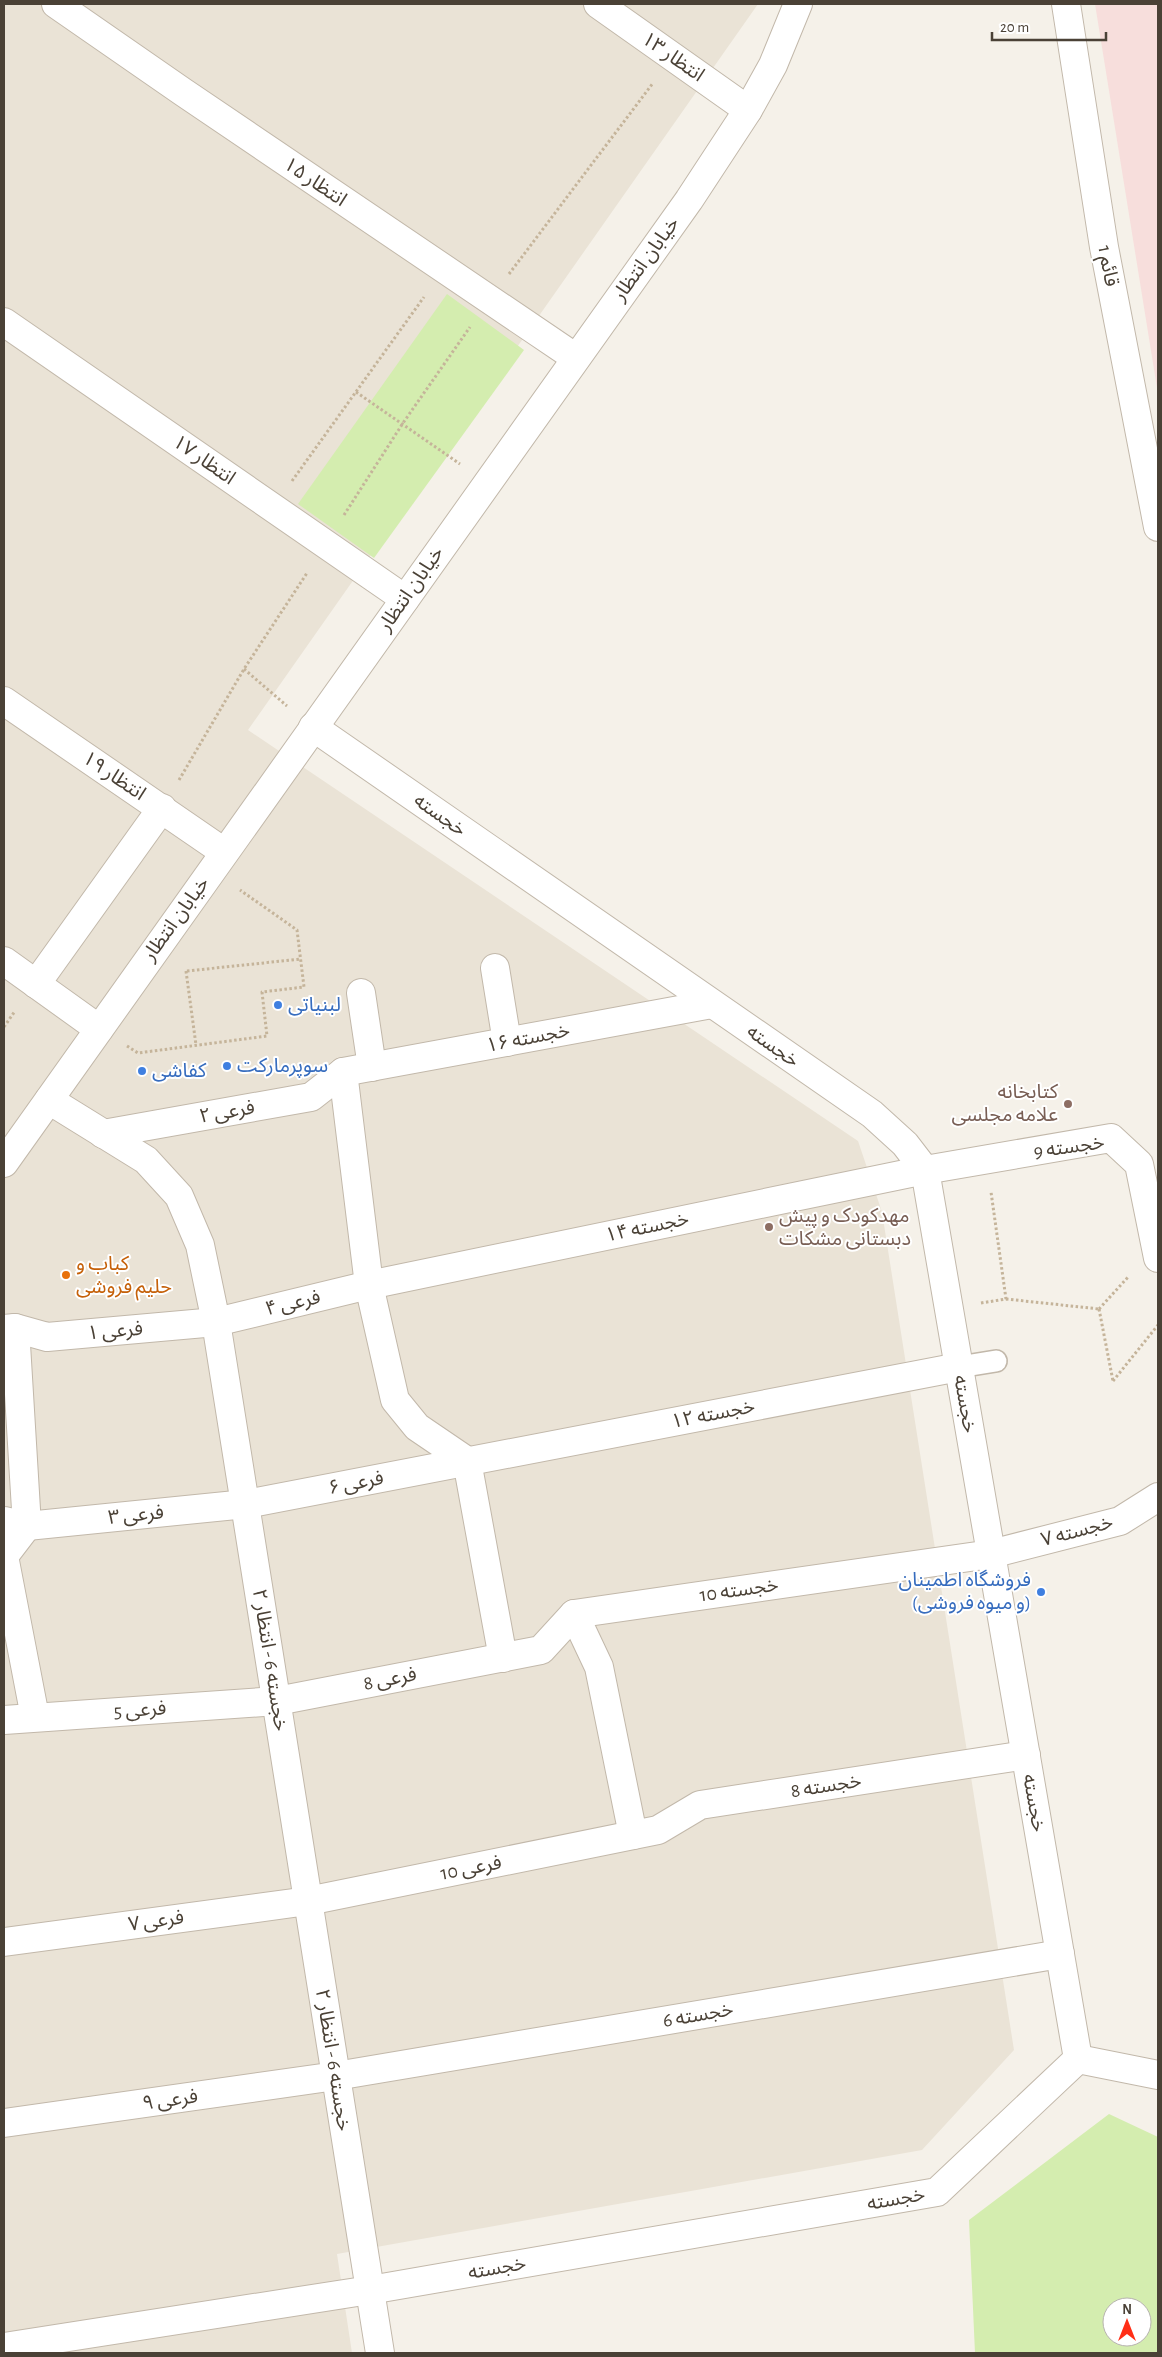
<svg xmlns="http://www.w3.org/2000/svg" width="1162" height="2357" viewBox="0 0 1162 2357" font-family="'Alegreya Sans','Noto Sans Arabic',sans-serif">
<rect width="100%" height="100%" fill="#f5f1e9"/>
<polygon fill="#eae3d6" points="4,4 758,4 248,730 858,1141 882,1212 1014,2050 922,2150 337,2254 352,2353 4,2353"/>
<polygon fill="#f7dedc" points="1095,4 1158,4 1158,394"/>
<g fill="#d4edaf" fill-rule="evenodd">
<polygon points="447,294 524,350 374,558 298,504"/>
<path d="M1109,2114l49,23v216h-183l-6,-133zM1112,2307h30v30h-30z"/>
</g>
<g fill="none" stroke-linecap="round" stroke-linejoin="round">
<defs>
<polyline id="service" points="959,1367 996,1361"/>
<g id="minor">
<polyline points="56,4 183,92 576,358"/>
<polyline points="598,4 748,110"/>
<polyline points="1066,4 1104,247 1158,527"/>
<polyline points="4,322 405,599"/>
<polyline points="4,701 224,852"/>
<polyline points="4,961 99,1029"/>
<polyline points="495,968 507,1042"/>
<polyline points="36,984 162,808"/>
<polyline points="361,993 372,1067"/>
<polyline points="343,1072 369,1285 395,1400 417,1427 467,1461 503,1658"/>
<polyline points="49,1100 146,1160 179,1196 200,1245 216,1322 380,2353"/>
<polyline points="103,1134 311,1097 343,1072 712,1004"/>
<polyline points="4,1163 689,200 748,110 773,65 798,4"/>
<polyline points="15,1328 27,1526 4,1556 35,1717"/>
<polyline points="4,1329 15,1328 47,1337 216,1322 369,1285 794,1197 925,1170 1111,1138 1139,1164 1158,1258"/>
<polyline points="4,1521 27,1526 246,1504 959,1367"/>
<polyline points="574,1614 599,1667 633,1835"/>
<polyline points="4,1720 277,1701 541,1650 574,1614 991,1554 1120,1521 1158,1497"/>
<polyline points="4,1942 308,1901 658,1830 700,1805 1026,1755"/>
<polyline points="1078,2059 1158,2075"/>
<polyline points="4,2123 336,2076 1060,1954"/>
<polyline points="4,2347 370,2290 937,2192 1078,2059 925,1170 905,1144 872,1114 313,727"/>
</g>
</defs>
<use href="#service" stroke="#c2b8aa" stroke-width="24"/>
<use href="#minor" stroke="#c2b8aa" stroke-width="30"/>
<g stroke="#c5b49a" stroke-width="3" stroke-dasharray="2.5 2.5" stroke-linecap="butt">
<polyline points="509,274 653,83"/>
<polyline points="356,392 460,464"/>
<polyline points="292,481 424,297"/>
<polyline points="344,515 403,423 470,327"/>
<polyline points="244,669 287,706"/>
<polyline points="179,780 244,669 307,573"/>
<polyline points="186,971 196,1045"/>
<polyline points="187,971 301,959"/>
<polyline points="4,1027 15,1011"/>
<polyline points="127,1046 138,1053 267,1036 262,992 304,987 297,930 240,890"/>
<polyline points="1006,1299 1099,1309"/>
<polyline points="981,1303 1006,1299 991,1192"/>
<polyline points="1099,1309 1129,1276"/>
<polyline points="1099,1309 1113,1381"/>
<polyline points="1113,1381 1158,1325"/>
</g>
<use href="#service" stroke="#fff" stroke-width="21"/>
<use href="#minor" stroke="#fff" stroke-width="28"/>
</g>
<g fill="#3f7fe0" stroke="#fff" stroke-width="2">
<circle cx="278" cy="1005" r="5"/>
<circle cx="227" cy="1066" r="5"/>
<circle cx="142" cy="1071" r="5"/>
<circle cx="1041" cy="1592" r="5"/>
</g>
<g fill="#8d6e63" stroke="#fff" stroke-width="2">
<circle cx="1068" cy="1104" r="5"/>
<circle cx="769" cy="1227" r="5"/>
</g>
<circle fill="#e8710a" stroke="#fff" stroke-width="2" cx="66" cy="1275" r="5"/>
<g text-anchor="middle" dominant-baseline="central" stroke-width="4" stroke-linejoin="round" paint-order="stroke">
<g font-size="20" fill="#4a4136" stroke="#fff">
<text transform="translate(673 57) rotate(35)">انتظار ۱۳</text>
<text transform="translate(315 182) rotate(34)">انتظار ۱۵</text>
<text transform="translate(646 259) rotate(-54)">خیابان انتظار</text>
<text transform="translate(1108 266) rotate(79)">قائم 1</text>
<text transform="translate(204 460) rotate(35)">انتظار ۱۷</text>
<text transform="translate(411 589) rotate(-55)">خیابان انتظار</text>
<text transform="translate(114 776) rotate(34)">انتظار ۱۹</text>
<text transform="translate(440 815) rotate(35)">خجسته</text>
<text transform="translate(176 919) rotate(-54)">خیابان انتظار</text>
<text transform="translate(528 1038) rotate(-11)">خجسته ۱۶</text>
<text transform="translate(773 1046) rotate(35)">خجسته</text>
<text transform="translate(227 1112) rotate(-10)">فرعی ۲</text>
<text transform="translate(1069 1147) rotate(-8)">خجسته 9</text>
<text transform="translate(647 1227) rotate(-12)">خجسته ۱۴</text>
<text transform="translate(293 1303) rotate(-13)">فرعی ۴</text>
<text transform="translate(115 1331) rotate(-5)">فرعی ۱</text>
<text transform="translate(965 1404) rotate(80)">خجسته</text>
<text transform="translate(713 1414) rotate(-11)">خجسته ۱۲</text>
<text transform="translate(356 1483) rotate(-11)">فرعی ۶</text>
<text transform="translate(136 1515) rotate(-6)">فرعی ۳</text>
<text transform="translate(1077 1531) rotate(-15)">خجسته ۷</text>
<text transform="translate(739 1590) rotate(-8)">خجسته 10</text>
<text transform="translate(270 1660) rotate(81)">خجسته 6 - انتظار ۲</text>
<text transform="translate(390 1679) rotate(-11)">فرعی 8</text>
<text transform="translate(140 1710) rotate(-4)">فرعی 5</text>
<text transform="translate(826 1786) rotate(-9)">خجسته 8</text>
<text transform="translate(1034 1803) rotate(80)">خجسته</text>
<text transform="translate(471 1868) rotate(-11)">فرعی 10</text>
<text transform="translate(156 1921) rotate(-8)">فرعی ۷</text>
<text transform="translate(698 2015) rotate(-10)">خجسته 6</text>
<text transform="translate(333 2060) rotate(81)">خجسته 6 - انتظار ۲</text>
<text transform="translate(170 2100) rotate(-8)">فرعی ۹</text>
<text transform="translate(896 2199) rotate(-10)">خجسته</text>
<text transform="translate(497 2268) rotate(-10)">خجسته</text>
</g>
<g font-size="20" fill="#366cbe" stroke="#fff" text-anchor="start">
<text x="288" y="1005">لبنیاتی</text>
<text x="237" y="1066">سوپرمارکت</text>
<text x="152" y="1071">کفاشی</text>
<text x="1031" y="1580" text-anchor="end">فروشگاه اطمینان<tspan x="1031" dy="23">(و میوه فروشی)</tspan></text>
</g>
<g font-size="20" fill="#785e54" stroke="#fff" text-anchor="end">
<text x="1058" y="1092">کتابخانه<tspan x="1058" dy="23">علامه مجلسی</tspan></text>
<text x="779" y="1216" text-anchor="start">مهدکودک و پیش<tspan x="779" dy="23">دبستانی مشکات</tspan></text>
</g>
<g font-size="20" fill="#c56008" stroke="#fff" text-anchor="start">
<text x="76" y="1264">کباب و<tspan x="76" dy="23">حلیم فروشی</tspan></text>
</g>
</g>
<rect width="1162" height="2357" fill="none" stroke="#4a4136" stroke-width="10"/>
<g transform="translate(1127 2322)"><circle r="24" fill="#ffffff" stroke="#b7b3af"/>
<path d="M0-4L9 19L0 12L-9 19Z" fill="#ff2e16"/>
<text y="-8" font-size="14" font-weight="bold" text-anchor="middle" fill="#4a4136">N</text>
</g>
<path d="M992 32v8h114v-8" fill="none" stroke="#4a4136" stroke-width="2.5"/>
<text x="1000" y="32" font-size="15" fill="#4a4136" stroke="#ffffff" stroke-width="4" paint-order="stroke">20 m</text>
</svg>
